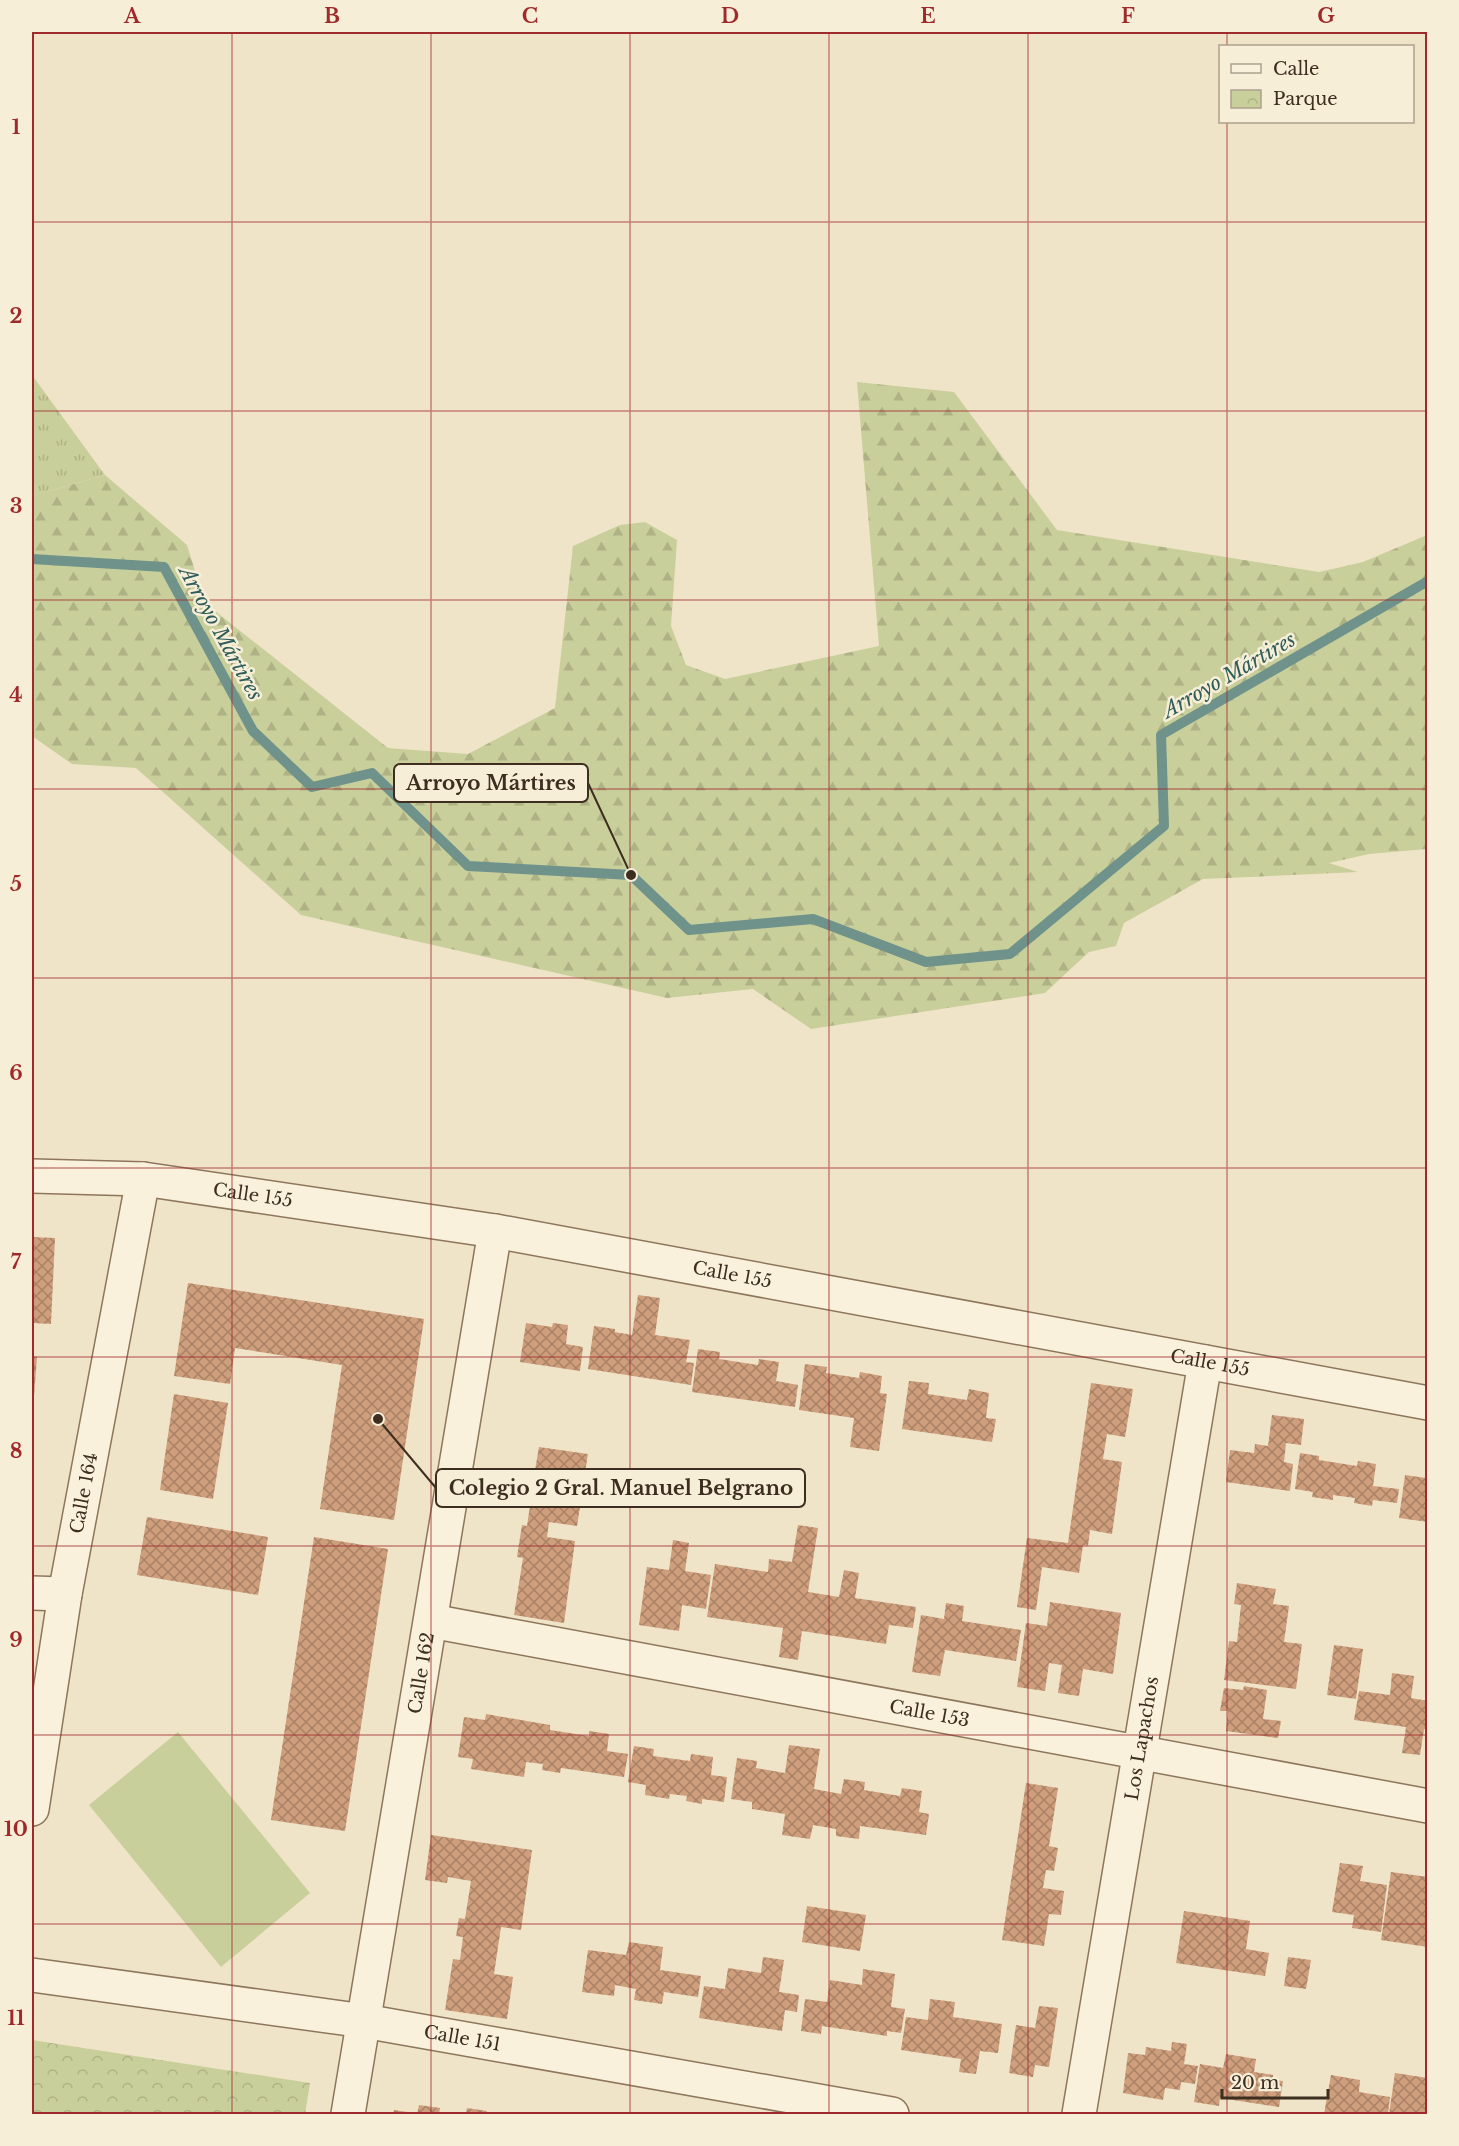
<svg xmlns="http://www.w3.org/2000/svg" width="1459" height="2146" viewBox="0 0 1459 2146" font-family="'Libre Baskerville',serif">
<defs>
<pattern id="grass-tufts" width="24" height="20" patternUnits="userSpaceOnUse" patternTransform="scale(1.5)"><rect width="24" height="20" fill="#c9cf9b"/><path d="M3 7l-1-3M5 7V3M7 7l1-3M15 17l-1-3M17 17v-4M19 17l1-3" fill="none" stroke="#aeb285"/></pattern>
<pattern id="forest-firs" width="22" height="20" patternUnits="userSpaceOnUse" patternTransform="scale(1.5)"><rect width="22" height="20" fill="#c9cf9b"/><path d="M5 1l3.5 6h-7zM16 11l3.5 6h-7z" fill="#aeb285"/></pattern>
<pattern id="park-crowns" width="20" height="18" patternUnits="userSpaceOnUse" patternTransform="scale(1.5)"><rect width="20" height="18" fill="#c9cf9b"/><path d="M2 6a3 3 0 1 1 6 0M12 15a3 3 0 1 1 6 0" fill="none" stroke="#aeb285"/></pattern>
<pattern id="building-cross-hatch" width="8" height="8" patternUnits="userSpaceOnUse" patternTransform="scale(1.5)"><rect width="8" height="8" fill="#cf9f7d"/><path d="M0 0l8 8M0 8l8-8" fill="none" stroke="#a98266"/></pattern>
</defs>
<rect width="100%" height="100%" fill="#f0e4c8"/>
<polygon fill="url(#grass-tufts)" points="32,375 105,475 32,496"/>
<polygon fill="url(#forest-firs)" points="857,382 954,392 1057,530 1319,572 1363,562 1427,535 1427,849 1369,854 1329,863 1358,872 1203,879 1124,923 1116,946 1089,952 1045,993 811,1029 753,989 667,998 301,915 136,768 72,764 32,736 32,496 105,475 187,545 205,603 388,748 468,754 555,708 573,546 620,525 645,522 677,540 671,626 686,665 725,679 879,646"/>
<polygon fill="url(#park-crowns)" points="32,2040 310,2083 305,2114 32,2114"/>
<polygon fill="#c9cf9b" points="178,1732 310,1893 221,1967 89,1805"/>
<g fill="none" stroke-linecap="round" stroke-linejoin="round">
<polyline stroke="#6f938a" stroke-width="10" points="32,559 164,567 253,731 312,787 372,773 468,866 631,875 689,930 813,919 926,962 1010,954 1164,826 1161,735 1428,581"/>
</g>
<g fill="url(#building-cross-hatch)">
<polygon points="32,1237 55,1238 51,1324 32,1323"/>
<polygon points="188,1283 424,1319 394,1520 320,1509 342,1365 235,1348 230,1384 174,1376"/>
<polygon points="638,1295 660,1298 655,1335 690,1340 686,1362 694,1363 691,1385 588,1369 594,1326 615,1329 615,1332 632,1335"/>
<polygon points="526,1323 552,1327 553,1323 568,1325 566,1344 583,1347 580,1371 520,1362"/>
<polygon points="698,1349 720,1352 719,1359 758,1365 759,1359 779,1362 776,1381 798,1385 795,1407 692,1392"/>
<polygon points="32,1356 37,1357 33,1410 32,1410"/>
<polygon points="805,1364 827,1367 826,1373 859,1378 860,1372 882,1376 880,1393 887,1394 879,1451 850,1447 854,1418 799,1410"/>
<polygon points="909,1381 929,1383 928,1394 967,1400 969,1389 989,1393 986,1418 996,1419 992,1442 902,1429"/>
<polygon points="1091,1383 1133,1389 1125,1437 1107,1434 1103,1459 1122,1462 1112,1534 1090,1530 1088,1546 1083,1545 1079,1573 1042,1567 1036,1610 1017,1607 1027,1538 1068,1543"/>
<polygon points="174,1394 228,1403 213,1499 160,1490"/>
<polygon points="1272,1415 1304,1419 1301,1445 1286,1443 1284,1462 1293,1464 1290,1491 1226,1482 1230,1450 1254,1453 1255,1444 1268,1446"/>
<polygon points="539,1447 588,1454 583,1484 557,1480 554,1497 581,1501 577,1526 549,1522 547,1537 575,1541 564,1623 514,1615 523,1558 517,1557 522,1525 527,1526 532,1492 526,1491 530,1470 535,1470"/>
<polygon points="1300,1453 1319,1456 1319,1460 1357,1466 1358,1461 1376,1464 1373,1486 1399,1489 1397,1503 1373,1500 1372,1506 1354,1503 1355,1498 1333,1495 1333,1500 1312,1497 1313,1492 1295,1489"/>
<polygon points="1405,1475 1426,1478 1428,1522 1399,1518"/>
<polygon points="147,1517 268,1537 258,1595 137,1575"/>
<polygon points="798,1525 818,1528 808,1592 839,1597 844,1570 859,1573 855,1598 916,1607 913,1628 889,1625 886,1644 802,1631 798,1660 779,1657 783,1628 707,1617 715,1564 768,1572 769,1559 792,1562"/>
<polygon points="314,1537 388,1549 345,1831 271,1820"/>
<polygon points="673,1540 689,1543 685,1571 711,1575 706,1609 682,1605 679,1631 639,1625 647,1567 669,1570"/>
<polygon points="1237,1583 1276,1589 1273,1604 1289,1606 1284,1642 1302,1644 1296,1689 1224,1680 1229,1641 1237,1642 1241,1605 1234,1604"/>
<polygon points="1050,1602 1121,1613 1113,1674 1083,1669 1079,1696 1058,1693 1062,1665 1049,1663 1045,1691 1017,1687 1026,1623 1047,1626"/>
<polygon points="946,1603 964,1606 962,1621 1021,1630 1016,1661 945,1650 940,1676 912,1672 921,1615 944,1619"/>
<polygon points="1334,1645 1363,1649 1356,1699 1327,1695"/>
<polygon points="1392,1673 1414,1676 1411,1698 1428,1701 1428,1730 1424,1729 1420,1755 1402,1753 1406,1727 1354,1720 1359,1691 1390,1695"/>
<polygon points="1244,1686 1267,1690 1263,1719 1281,1721 1278,1738 1226,1731 1228,1711 1220,1711 1224,1688 1243,1690"/>
<polygon points="486,1714 550,1725 550,1730 589,1736 589,1731 609,1734 607,1751 628,1754 624,1777 561,1768 560,1773 542,1770 543,1764 526,1762 524,1777 471,1769 473,1759 458,1757 464,1717 485,1720"/>
<polygon points="789,1745 820,1749 814,1789 841,1794 844,1779 865,1782 864,1790 900,1796 902,1788 922,1791 919,1812 929,1814 926,1835 860,1826 859,1839 836,1836 836,1829 813,1825 810,1839 782,1835 785,1814 752,1809 752,1802 731,1799 737,1758 757,1761 756,1768 785,1773"/>
<polygon points="634,1746 654,1749 653,1756 690,1761 691,1754 713,1757 711,1775 727,1777 724,1802 702,1799 702,1804 686,1801 687,1796 670,1794 669,1799 645,1795 646,1785 628,1782"/>
<polygon points="1026,1783 1058,1788 1049,1846 1058,1848 1054,1871 1046,1870 1043,1888 1064,1891 1061,1915 1049,1914 1044,1946 1002,1940"/>
<polygon points="431,1835 532,1850 521,1930 501,1927 494,1974 513,1977 507,2019 445,2010 453,1959 460,1960 463,1937 456,1936 459,1918 465,1919 471,1881 448,1877 447,1883 425,1880"/>
<polygon points="1340,1863 1363,1866 1360,1881 1387,1885 1381,1932 1352,1928 1354,1915 1332,1912"/>
<polygon points="1391,1872 1428,1877 1428,1947 1381,1940"/>
<polygon points="807,1906 866,1915 860,1951 802,1942"/>
<polygon points="1184,1911 1250,1921 1246,1949 1269,1953 1265,1976 1176,1963"/>
<polygon points="629,1942 663,1947 660,1970 701,1976 698,1997 664,1992 662,2004 634,2000 636,1989 615,1985 614,1996 582,1992 588,1950 626,1955"/>
<polygon points="763,1957 784,1960 779,1992 799,1995 797,2012 785,2010 782,2031 699,2018 704,1986 725,1989 728,1968 761,1973"/>
<polygon points="1288,1957 1311,1960 1306,1989 1284,1986"/>
<polygon points="863,1969 895,1974 891,2007 905,2009 901,2033 887,2031 887,2036 822,2026 821,2034 801,2031 805,1999 827,2002 830,1980 862,1985"/>
<polygon points="930,1999 955,2002 953,2017 1002,2024 998,2053 980,2051 976,2074 959,2072 961,2059 901,2050 906,2017 928,2020"/>
<polygon points="1039,2006 1058,2008 1049,2067 1035,2065 1033,2077 1009,2073 1016,2025 1035,2028"/>
<polygon points="1172,2042 1187,2044 1184,2064 1198,2066 1195,2084 1181,2082 1180,2090 1165,2088 1163,2100 1123,2093 1128,2053 1145,2055 1146,2047 1171,2051"/>
<polygon points="1226,2054 1256,2059 1254,2072 1273,2075 1273,2080 1283,2081 1279,2107 1220,2098 1219,2106 1194,2102 1200,2064 1223,2068"/>
<polygon points="1395,2073 1428,2078 1428,2114 1389,2114"/>
<polygon points="1331,2075 1360,2080 1359,2092 1390,2097 1388,2114 1324,2114"/>
<polygon points="419,2105 440,2108 439,2114 417,2114"/>
<polygon points="467,2108 487,2111 486,2114 466,2114"/>
<polygon points="394,2110 414,2113 414,2114 393,2114"/>
</g>
<g fill="none" stroke-linecap="round" stroke-linejoin="round">
<defs>
<g id="street">
<path id="s1" d="M32,1176l111,3 352,52 933,172"/>
<polyline points="32,1593 65,1594"/>
<path id="s2" d="M431,1621l997,185"/>
<path id="s3" d="M32,1809l33,-215 78,-415"/>
<path id="s4" d="M32,1975l332,46 528,93"/>
<path id="s5" d="M348,2114l147,-883"/>
<path id="s6" d="M1079,2114l126,-752"/>
</g>
</defs>
<use href="#street" stroke="#8d765c" stroke-width="36"/>
<use href="#street" stroke="#faf1dc" stroke-width="33"/>
</g>
<path fill="none" stroke="#9e2a2b" stroke-width="1.5" stroke-opacity="0.55" d="M232,32v2082M431,32v2082M630,32v2082M829,32v2082M1028,32v2082M1227,32v14M1227,122v1992M32,222h1396M32,411h1396M32,600h1396M32,789h1396M32,978h1396M32,1168h1396M32,1357h1396M32,1546h1396M32,1735h1396M32,1924h1396"/>
<g text-anchor="middle" dominant-baseline="central" stroke-width="5" stroke-linejoin="round" paint-order="stroke">
<g font-size="18" fill="#3d2e20" stroke="#f7eed8">
<text stroke="none"><textPath href="#s1" startOffset="222">Calle 155</textPath></text>
<text stroke="none"><textPath href="#s1" startOffset="708">Calle 155</textPath></text>
<text stroke="none"><textPath href="#s1" startOffset="1194">Calle 155</textPath></text>
<text stroke="none"><textPath href="#s3" startOffset="320">Calle 164</textPath></text>
<text stroke="none"><textPath href="#s5" startOffset="447">Calle 162</textPath></text>
<text stroke="none"><textPath href="#s2" startOffset="507">Calle 153</textPath></text>
<text stroke="none"><textPath href="#s6" startOffset="381">Los Lapachos</textPath></text>
<text stroke="none"><textPath href="#s4" startOffset="435">Calle 151</textPath></text>
</g>
<g font-size="20" font-style="italic" fill="#2f5d5a" stroke="#f7eed8">
<text transform="translate(221 633) rotate(61)">Arroyo Mártires</text>
<text transform="translate(1229 675) rotate(-30)">Arroyo Mártires</text>
</g>
</g>
<path fill="none" stroke="#3d2e20" stroke-width="2" d="M631 875L588 783M378 1419L436 1488"/>
<g fill="#3d2e20" stroke="#f7eed8" stroke-width="2">
<circle cx="631" cy="875" r="6"/>
<circle cx="378" cy="1419" r="6"/>
</g>
<g fill="#f7eed8" stroke="#3d2e20" stroke-width="2">
<rect x="394" y="764" width="194" height="38" rx="6"/>
<rect x="436" y="1469" width="369" height="38" rx="6"/>
</g>
<g font-size="20" text-anchor="middle" font-weight="bold" fill="#3d2e20">
<text x="491" y="790">Arroyo Mártires</text>
<text x="621" y="1495">Colegio 2 Gral. Manuel Belgrano</text>
</g>
<rect width="1459" height="2146" fill="none" stroke="#f7eed8" stroke-width="66"/>
<rect x="1219" y="45" width="195" height="78" fill="#f7eed8" stroke="#ada18e" stroke-width="1.5"/>
<rect x="1231" y="64" width="30" height="9" fill="#faf1dc" stroke="#ada18e" stroke-width="1.5"/>
<text x="1273" y="75" font-size="18" fill="#3d2e20">Calle</text>
<rect x="1231" y="90" width="30" height="18" fill="url(#park-crowns)" stroke="#ada18e" stroke-width="1.5"/>
<text x="1273" y="105" font-size="18" fill="#3d2e20">Parque</text>
<path d="M1222 2089v9h106v-9" fill="none" stroke="#3d2e20" stroke-width="3"/>
<text x="1231" y="2089" font-size="18" fill="#3d2e20" stroke="#f7eed8" stroke-width="4.5" paint-order="stroke">20 m</text>
<rect x="33" y="33" width="1393" height="2080" fill="none" stroke="#9e2a2b" stroke-width="2"/>
<g font-size="20" text-anchor="middle" font-weight="bold" fill="#9e2a2b">
<text x="132" y="23">A</text>
<text x="332" y="23">B</text>
<text x="530" y="23">C</text>
<text x="730" y="23">D</text>
<text x="928" y="23">E</text>
<text x="1128" y="23">F</text>
<text x="1326" y="23">G</text>
<text x="16" y="134">1</text>
<text x="16" y="323">2</text>
<text x="16" y="513">3</text>
<text x="16" y="702">4</text>
<text x="16" y="891">5</text>
<text x="16" y="1080">6</text>
<text x="16" y="1269">7</text>
<text x="16" y="1458">8</text>
<text x="16" y="1647">9</text>
<text x="16" y="1836">10</text>
<text x="16" y="2025">11</text>
</g>
</svg>
